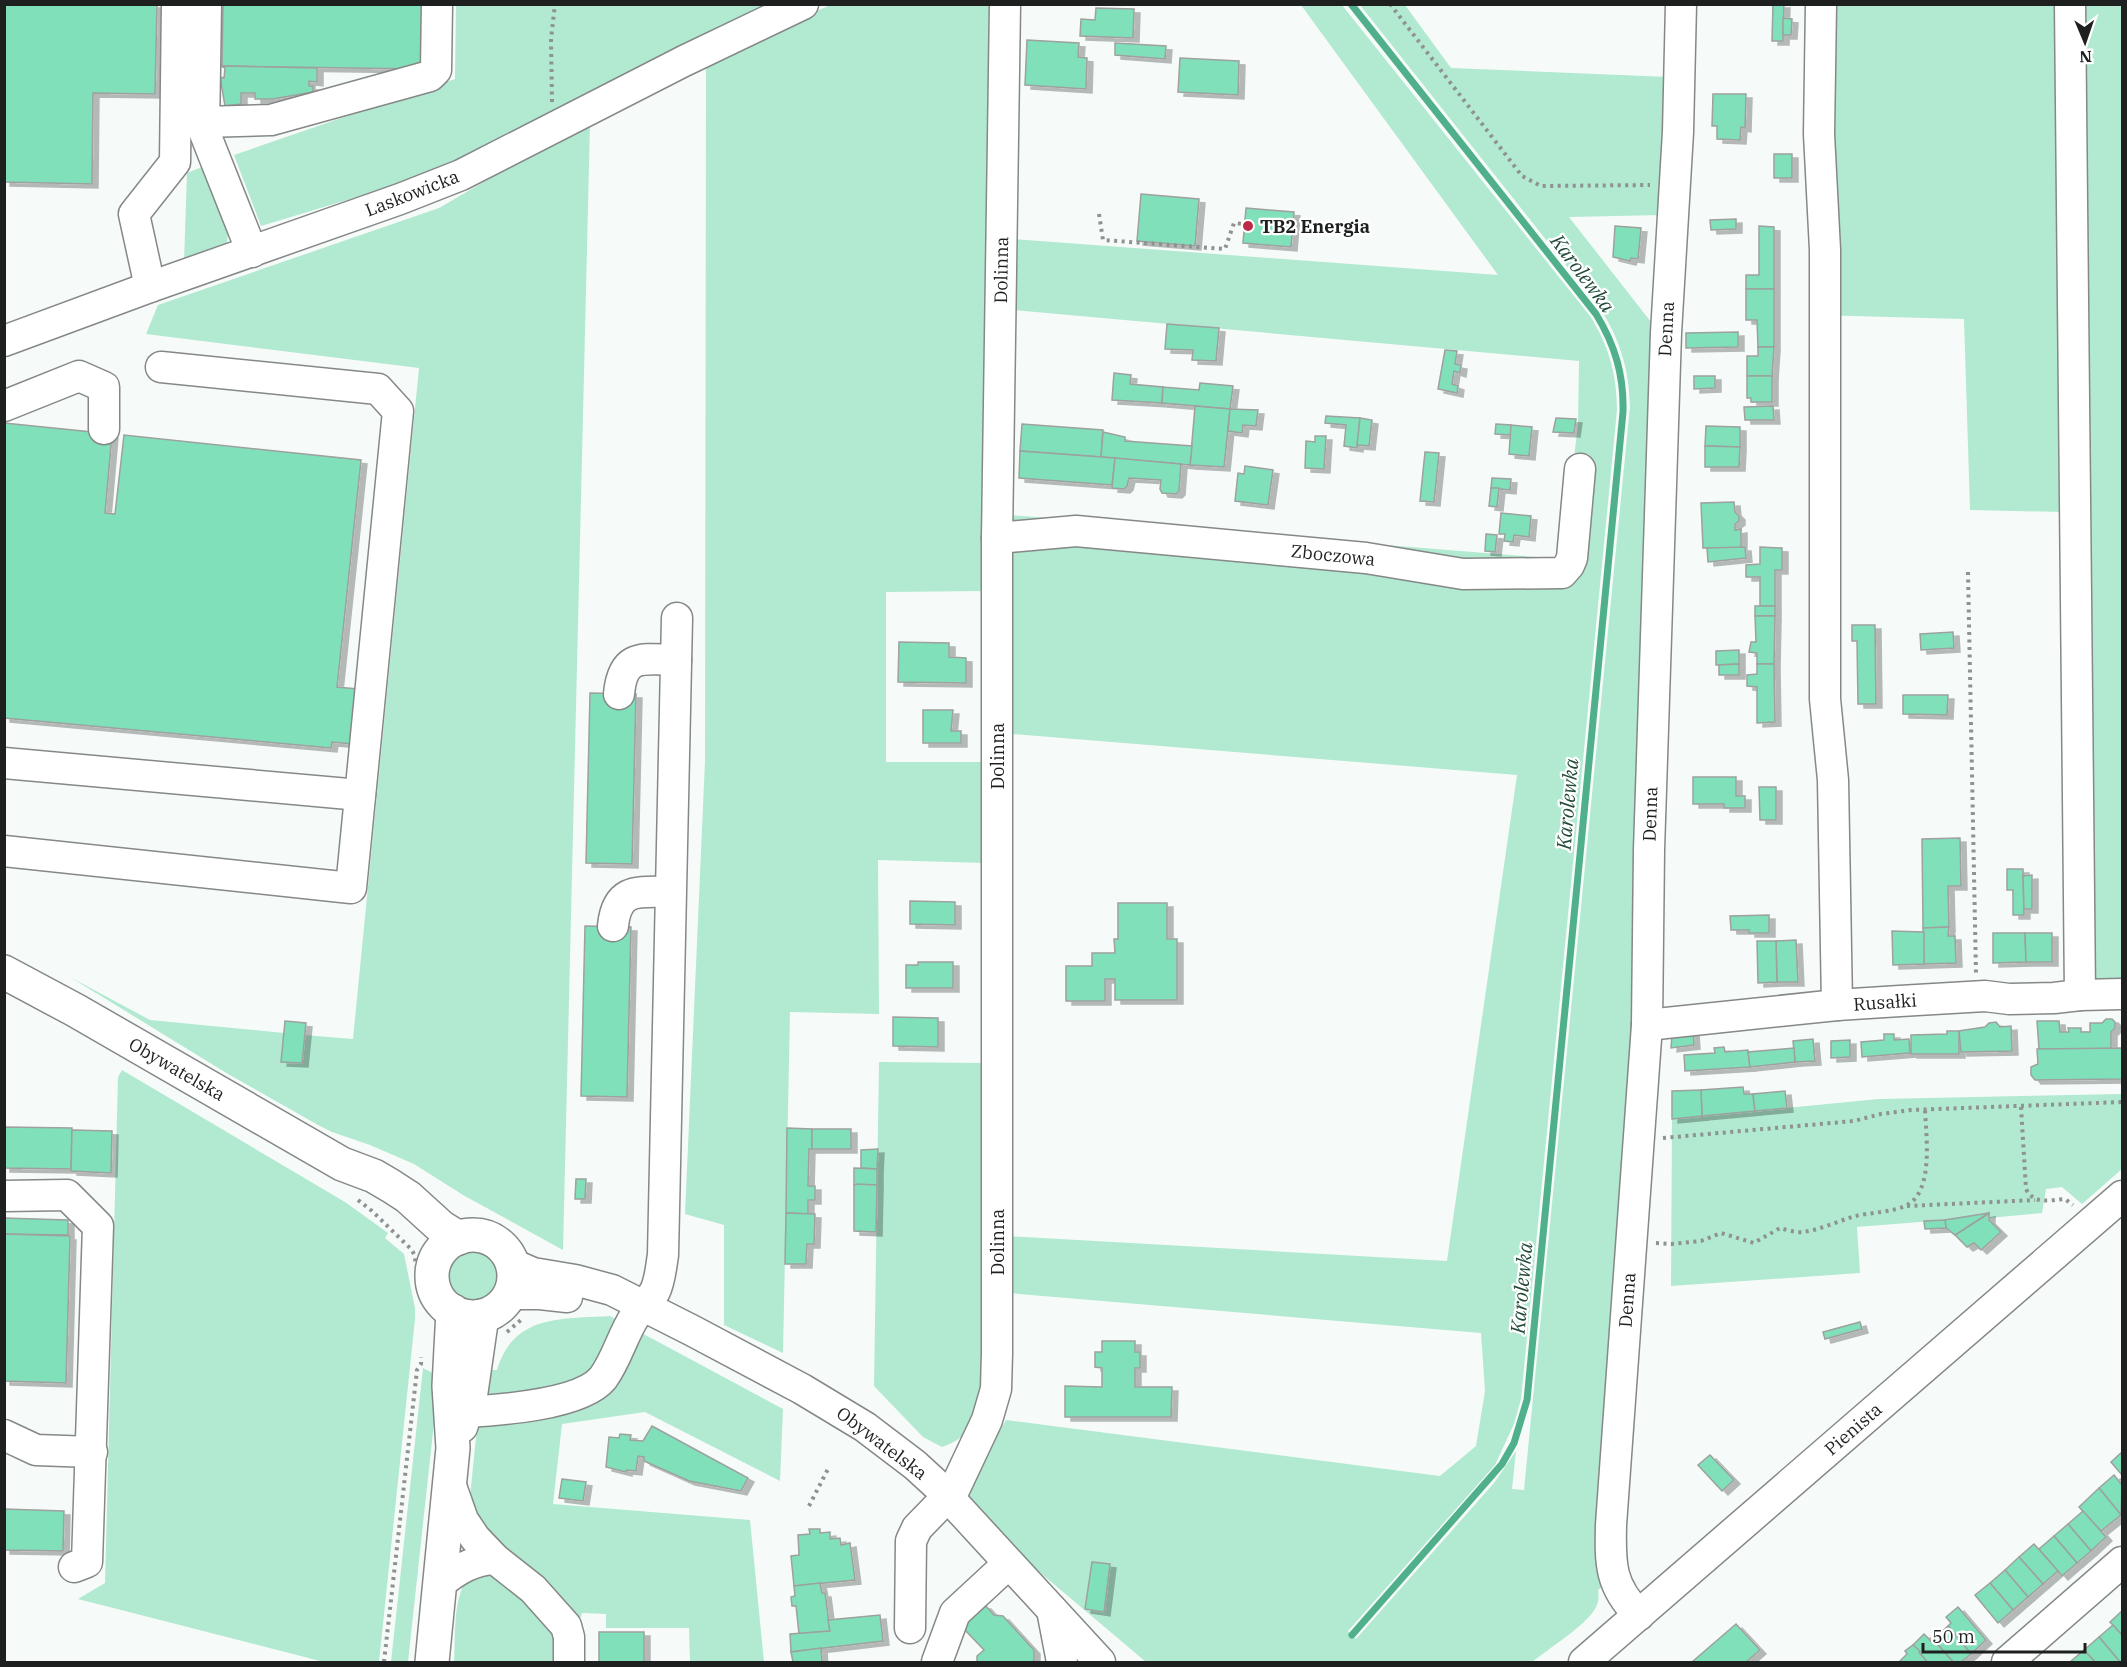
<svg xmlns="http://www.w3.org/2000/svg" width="2127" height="1667" viewBox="0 0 2127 1667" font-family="'IBM Plex Serif',serif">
<defs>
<filter id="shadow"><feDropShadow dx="6" dy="4" stdDeviation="0" flood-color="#0004"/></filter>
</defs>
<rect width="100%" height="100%" fill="#f6fbf9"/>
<g fill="#b2e9d1">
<polygon points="456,5 769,5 720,26 443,171 261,226 234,155 455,79"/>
<polygon points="830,5 995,5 987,591 886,592 886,762 987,762 987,863 878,860 879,1014 790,1012 783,1353 724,1325 724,1225 685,1214 705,761 706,62"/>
<path d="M1301,5h41l248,311c19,30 27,59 27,94l-96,989 -7,25 -19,41 -147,166 8,8 138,-156 22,-32 -4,38 12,1 106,-1084c-1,-37 -10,-66 -30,-98l-240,-303h45l46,63 218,9 -6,138 -94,2 89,114 -24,687 -29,567 -7,5c1,7 1,12 -3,19 -10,17 -47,40 -63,53h-386l-122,-103 -59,-67 41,-72 434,56 36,-30 9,-55 -4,-58 -473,-40 -1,-57 440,25 70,-486 -505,-41 -3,-219 553,44 16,-135 1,-63 -566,-51 1,-71 484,36z"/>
<polygon points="1814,5 2122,5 2122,980 2068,983 2062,512 1970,510 1964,319 1815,315"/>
<polygon points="590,123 563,1250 463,1195 414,1164 370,1145 332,1132 318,1125 228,1074 70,977 150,1020 284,1033 282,1062 302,1063 304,1035 353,1039 419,368 146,334 158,305 439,208 565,135"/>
<polygon points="207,165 228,233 227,243 222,249 184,262 187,173"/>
<path d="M879,1062l106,1 -3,306c-5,37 0,64 -40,78l-19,-10 -49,-51z"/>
<polygon points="122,1070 345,1202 388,1233 385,1238 404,1254 415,1308 415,1319 379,1662 324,1662 78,1599 105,1583 118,1077"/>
<polygon points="2122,1094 2122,1169 2082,1204 2062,1187 2046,1189 2042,1213 1989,1218 1988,1213 1945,1220 1857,1227 1860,1273 1671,1286 1672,1119 1879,1099"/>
<circle cx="472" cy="1277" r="25"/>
<path d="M610,1316l173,93 -3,72 -135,-69 -83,12 -9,80 197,16 14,142h-74l-1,-34h-83v-14l-24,-1 -1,4h-7l-91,-84 -13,-36 11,-109 10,-18h6c16,-56 66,-51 113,-54z"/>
<polygon points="423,1368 431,1372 438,1386 408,1662 391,1662"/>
<path d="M496,1573l60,54 6,35h-108c2,-26 -2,-60 13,-83z"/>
</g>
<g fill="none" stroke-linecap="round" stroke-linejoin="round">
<path stroke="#50b08c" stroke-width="7" d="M1351,4l245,310c19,31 28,61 27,98l-96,988 -13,43 -12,21 -150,171"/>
</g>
<g fill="#80e0b9" stroke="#9da19f" stroke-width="1.5" filter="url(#shadow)">
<polygon points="4,4 157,4 155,94 93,93 92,184 4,182"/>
<polygon points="223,4 422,4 421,69 222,66"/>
<polygon points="1773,4 1784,4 1783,41 1772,41"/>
<polygon points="1096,8 1134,9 1133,38 1080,36 1081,19 1095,20"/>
<polygon points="1783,18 1792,19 1791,35 1783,35"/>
<polygon points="1027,40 1079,43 1078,57 1087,58 1086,89 1025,85"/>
<polygon points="1115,43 1166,46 1165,59 1115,55"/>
<polygon points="1180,58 1239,61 1238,95 1178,92"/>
<polygon points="221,66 317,68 317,82 309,81 309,86 313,86 313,92 273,99 255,99 255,93 241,93 241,104 225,106 220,77 224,78 225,68"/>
<polygon points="1713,94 1746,94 1745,128 1741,127 1740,140 1717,139 1717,126 1712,126"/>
<rect x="1774" y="154" width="18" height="24"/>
<polygon points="1141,194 1199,199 1195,246 1137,241"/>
<polygon points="1246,208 1294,212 1291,247 1243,243"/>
<polygon points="1736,219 1736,229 1711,230 1710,220"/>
<polygon points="1615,226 1641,228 1638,259 1631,258 1630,261 1613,257"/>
<polygon points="1759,226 1774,227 1774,289 1746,289 1746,275 1759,275"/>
<polygon points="1746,289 1774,289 1774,347 1758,347 1757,320 1746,320"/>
<polygon points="1167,324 1219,328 1216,361 1192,360 1193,350 1165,349"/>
<polygon points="1738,332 1738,347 1686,348 1686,333"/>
<polygon points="1758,347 1774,347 1772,376 1747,376 1747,356 1758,356"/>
<polygon points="1445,350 1457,351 1455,364 1461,365 1460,373 1454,371 1452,384 1458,386 1457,393 1438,389"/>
<polygon points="1114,373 1131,375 1130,384 1163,387 1162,403 1112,400"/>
<polygon points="1694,376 1715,376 1715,388 1694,389"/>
<polygon points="1747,376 1772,376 1772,402 1751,402 1751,398 1747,398"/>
<polygon points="1200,383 1233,386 1230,409 1162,403 1163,387 1199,390"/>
<polygon points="1195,406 1230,409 1224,467 1190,465"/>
<polygon points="1773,406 1774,420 1745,420 1744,407"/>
<polygon points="1230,409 1258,410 1256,426 1243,425 1242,433 1228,431"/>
<polygon points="1326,416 1360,418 1357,448 1344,446 1346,425 1325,423"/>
<polygon points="1360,418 1372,420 1369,446 1357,445"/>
<polygon points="1556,418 1576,419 1574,433 1553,432"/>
<polygon points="4,423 112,434 105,513 115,514 124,435 361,460 337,687 357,689 352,744 332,742 331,748 4,718"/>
<polygon points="1022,424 1103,430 1101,457 1020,451"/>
<polygon points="1496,424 1511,425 1511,435 1495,434"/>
<polygon points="1511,425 1532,427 1529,456 1509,454"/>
<polygon points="1706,426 1740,427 1740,447 1705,446"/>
<polygon points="1103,432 1125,437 1125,441 1192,446 1190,465 1101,457"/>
<polygon points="1315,436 1326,436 1324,469 1305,468 1306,441 1315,442"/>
<polygon points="1705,446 1740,447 1739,467 1705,467"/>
<polygon points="1020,451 1115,458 1112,485 1019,478"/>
<polygon points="1425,452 1439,453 1434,502 1420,501"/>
<polygon points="1115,458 1181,464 1179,491 1176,494 1162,493 1160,489 1161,480 1129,478 1127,486 1124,489 1112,488"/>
<polygon points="1245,466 1273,470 1268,505 1235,501 1238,473 1244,474"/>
<polygon points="1492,478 1511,479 1510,490 1491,488"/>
<polygon points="1491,488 1499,488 1497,507 1489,506"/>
<polygon points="1734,502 1735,512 1739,516 1739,521 1735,524 1735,530 1741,529 1741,548 1703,548 1701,503"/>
<polygon points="1501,513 1531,516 1529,537 1514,535 1513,542 1504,541 1505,534 1499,534"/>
<polygon points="1486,534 1497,535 1495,552 1485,551"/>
<polygon points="1745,547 1746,558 1708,562 1707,548"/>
<polygon points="1760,547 1782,548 1782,570 1775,570 1775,606 1760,606 1760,577 1746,577 1746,565 1760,564"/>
<rect x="1755" y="606" width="20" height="10"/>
<polygon points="1755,616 1775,616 1774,664 1757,664 1757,653 1749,652 1751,642 1756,642"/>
<polygon points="1852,625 1875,625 1876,704 1858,704 1857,641 1852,641"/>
<polygon points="1953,632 1954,648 1921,650 1920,634"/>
<polygon points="899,642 949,643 949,657 966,658 966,683 898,682"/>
<polygon points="1739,650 1739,664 1716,665 1716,651"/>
<polygon points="1739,664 1739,675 1719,675 1719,665"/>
<polygon points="1757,664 1774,664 1775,722 1757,723 1757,687 1747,686 1747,675 1757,674"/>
<polygon points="590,693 636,694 632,864 586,863"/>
<polygon points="1903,695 1948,695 1947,715 1903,714"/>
<polygon points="923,710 953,710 951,731 961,731 961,743 923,743"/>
<polygon points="1693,777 1736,777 1736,796 1745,796 1745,808 1724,808 1724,804 1693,804"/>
<polygon points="1759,787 1776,787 1776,820 1760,820"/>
<polygon points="1960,838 1961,886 1948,886 1949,927 1923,928 1922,839"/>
<polygon points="2007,869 2023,869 2024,915 2013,915 2013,890 2007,890"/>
<polygon points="2032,875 2032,909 2024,909 2023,876"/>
<polygon points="910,901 955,902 955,925 910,924"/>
<polygon points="1118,903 1167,903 1167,939 1177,939 1177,1000 1115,1000 1115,979 1105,979 1105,1001 1066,1001 1066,966 1092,966 1092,953 1115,953 1114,939 1118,939"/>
<polygon points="1769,915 1769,933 1749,933 1749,930 1731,930 1730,916"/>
<polygon points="585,926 631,927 627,1097 581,1096"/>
<polygon points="1949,927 1948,936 1955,936 1956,963 1924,964 1923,928"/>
<polygon points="1892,931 1924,932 1924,964 1893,965"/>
<polygon points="1993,933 2025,933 2026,962 1993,963"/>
<polygon points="2025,933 2052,933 2052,962 2026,962"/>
<polygon points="1796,940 1798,982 1777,982 1776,941"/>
<polygon points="1757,941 1776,941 1777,982 1758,983"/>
<polygon points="918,962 953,962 953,988 906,988 906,965 918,965"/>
<polygon points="893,1017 938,1018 938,1047 893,1046"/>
<polygon points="2106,1019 2112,1019 2115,1022 2115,1028 2111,1032 2111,1049 2039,1049 2037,1021 2059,1021 2060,1032 2069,1032 2068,1028 2081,1028 2081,1032 2090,1032 2090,1023 2102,1023"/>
<polygon points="285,1021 306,1023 302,1063 281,1062"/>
<polygon points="1996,1022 2000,1027 2011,1026 2012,1051 1961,1052 1959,1031 1985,1027 1989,1023"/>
<polygon points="1693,1030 1694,1045 1671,1048 1672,1035"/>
<polygon points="1947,1031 1959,1031 1959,1054 1911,1054 1911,1035 1947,1034"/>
<polygon points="1884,1034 1894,1034 1894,1040 1909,1039 1910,1053 1862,1057 1861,1042 1884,1040"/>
<polygon points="1813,1039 1815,1061 1795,1062 1793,1041"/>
<polygon points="1850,1040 1850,1057 1831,1058 1831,1041"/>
<polygon points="1724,1047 1725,1052 1748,1050 1750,1067 1685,1071 1684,1055 1715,1053 1714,1048"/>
<polygon points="1794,1048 1795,1062 1750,1067 1748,1052"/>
<polygon points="2122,1048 2122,1079 2035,1080 2031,1075 2031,1067 2038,1064 2037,1049"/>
<polygon points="1743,1087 1744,1094 1753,1094 1755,1111 1702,1116 1701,1090"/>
<polygon points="1701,1090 1702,1116 1672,1119 1672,1091"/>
<polygon points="1785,1091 1787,1108 1755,1111 1753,1094"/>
<polygon points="4,1127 72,1128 71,1169 4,1168"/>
<polygon points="787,1128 812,1129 812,1149 809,1149 808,1186 815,1186 815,1200 808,1200 808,1214 786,1213"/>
<rect x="812" y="1129" width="39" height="20"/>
<polygon points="72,1130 112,1131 111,1173 71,1171"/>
<polygon points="878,1149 877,1169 861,1168 861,1150"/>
<polygon points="854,1168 877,1169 877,1185 854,1185"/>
<polygon points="576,1179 586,1179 585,1199 575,1199"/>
<polygon points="857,1184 877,1185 876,1232 854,1231 854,1185"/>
<polygon points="786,1213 815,1214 814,1244 807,1244 806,1264 785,1264"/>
<polygon points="1989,1213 1989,1220 2001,1232 1981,1250 1974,1243 1967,1247 1955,1235"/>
<polygon points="1989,1213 1955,1235 1946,1228 1945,1220"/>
<polygon points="4,1218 68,1220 68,1235 4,1234"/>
<polygon points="1945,1220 1946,1228 1925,1229 1924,1221"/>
<polygon points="4,1234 70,1236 66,1383 4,1381"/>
<polygon points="1860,1322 1862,1329 1825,1339 1823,1332"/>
<polygon points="1102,1341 1135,1341 1135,1352 1140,1352 1140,1368 1135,1368 1135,1387 1172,1387 1171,1417 1065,1417 1065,1386 1102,1387 1102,1368 1095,1367 1095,1352 1102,1352"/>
<polygon points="652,1426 748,1478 741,1491 689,1481 644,1461 644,1457 638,1456 636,1471 626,1470 626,1472 606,1467 609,1437 619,1438 620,1434 631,1435 630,1440 643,1441"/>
<polygon points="2122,1452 2122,1475 2111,1462"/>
<polygon points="1710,1455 1734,1480 1722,1491 1698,1465"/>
<polygon points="2114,1475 2122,1485 2121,1515 2099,1488"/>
<polygon points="562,1479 586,1482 583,1501 559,1498"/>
<polygon points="2099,1488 2121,1515 2101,1531 2079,1507"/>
<polygon points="4,1509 64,1511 63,1551 4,1550"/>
<polygon points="2083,1511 2106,1537 2091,1551 2068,1524"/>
<polygon points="2068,1524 2091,1551 2077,1563 2054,1536"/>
<polygon points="809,1529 820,1529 820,1533 830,1532 830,1539 840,1538 841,1545 850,1543 855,1580 794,1586 791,1556 799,1555 798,1535 810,1534"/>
<polygon points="2054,1536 2077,1563 2062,1576 2039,1549"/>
<polygon points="2034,1544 2058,1571 2043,1584 2019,1557"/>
<polygon points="2019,1557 2043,1584 2028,1597 2005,1570"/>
<polygon points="1092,1562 1110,1564 1104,1612 1085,1609"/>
<polygon points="2005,1570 2028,1597 2013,1610 1990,1583"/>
<polygon points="820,1583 822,1593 825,1593 830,1631 799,1634 796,1606 792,1606 791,1597 795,1596 794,1586"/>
<polygon points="1990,1583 2013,1610 1998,1623 1975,1595"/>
<polygon points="979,1605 985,1605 994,1615 1003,1616 1034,1650 1034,1661 1032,1662 977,1662 977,1656 984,1650 963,1628"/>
<polygon points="1958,1607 1986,1640 1971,1654 1948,1626 1951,1623 1946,1617"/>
<polygon points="2122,1611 2122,1635 2110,1622"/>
<polygon points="880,1615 883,1641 791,1652 790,1634 830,1631 828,1620"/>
<polygon points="1736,1624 1760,1650 1746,1662 1692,1662"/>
<polygon points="2113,1625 2122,1635 2122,1662 2120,1662 2099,1637"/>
<polygon points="1948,1626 1971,1654 1961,1662 1953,1662 1933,1639"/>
<rect x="599" y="1632" width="45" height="30"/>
<polygon points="1924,1634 1931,1641 1933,1639 1953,1662 1927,1662 1913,1645"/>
<polygon points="2099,1637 2120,1662 2095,1662 2084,1650"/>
<polygon points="1913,1645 1920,1651 1919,1652 1927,1662 1902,1662 1900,1661 1907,1654 1905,1651"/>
<polygon points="821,1648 822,1662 793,1662 791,1652"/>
<polygon points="2084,1650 2095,1662 2070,1662"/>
</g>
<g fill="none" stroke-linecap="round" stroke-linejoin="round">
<defs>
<g id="minor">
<polyline points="206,4 204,131 252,252"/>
<polyline points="1821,4 1819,134 1825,250 1825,699 1833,780 1837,1005"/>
<polyline points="2070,4 2080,995"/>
<polyline points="204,122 271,120 430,76 436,70 437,4"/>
<polyline points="150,287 134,214 175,162 177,4"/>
<polyline points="4,341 150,287 400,199 461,175 684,61 803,4"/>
<polyline points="4,406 79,376 104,387 104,429"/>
<polyline points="997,538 1076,531 1366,558 1463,574 1562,573 1569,565 1572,558 1580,469"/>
<path d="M619,694c4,-41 23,-35 57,-34"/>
<polyline points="4,763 360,795"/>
<polyline points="4,851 351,888 398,411 378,389 161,367"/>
<path d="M613,926c4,-39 25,-34 57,-34"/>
<polyline points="1647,1025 1837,1005 1900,1001 1985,996 2009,999 2054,998 2080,995 2122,994"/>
<polyline points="4,1196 67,1195 98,1226 87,1562 74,1567"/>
<polyline points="512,1264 533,1273 575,1280 612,1290 693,1331 802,1389 865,1427 915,1465 939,1487 1100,1662"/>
<polyline points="510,1294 540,1294 567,1297"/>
<path d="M466,1412c33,-2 115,-7 137,-34 14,-19 19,-42 32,-62 5,-8 15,-15 20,-25 5,-10 6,-24 8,-36l14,-637"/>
<polyline points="4,1435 36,1450 92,1452"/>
<polyline points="450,1483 463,1520 475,1538 495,1559 533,1589 566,1626 569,1637 569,1662"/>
<path d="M439,1584c18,-14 33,-24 56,-25"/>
<polyline points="1052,1610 1062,1662"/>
<path d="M1639,1615c-29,-29 -29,-51 -28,-90l36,-500 2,-175 17,-517 12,-201 3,-128"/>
<polyline points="910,1628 911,1541 917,1528 954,1490 987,1420 996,1389 997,1353 997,538 1005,4"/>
<polyline points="937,1662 955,1613 1008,1564"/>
<polyline points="1584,1662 2122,1196"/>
<polyline points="2007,1662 2122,1562"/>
</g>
<g id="major">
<polyline points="4,972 75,1010 342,1164 374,1176 391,1186 408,1197 441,1227 459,1238"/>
<circle cx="473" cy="1276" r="41"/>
<polyline points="461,1426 471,1392 482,1316"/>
<polyline points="432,1662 453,1448 449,1386 453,1311"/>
</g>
</defs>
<use href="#minor" stroke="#858887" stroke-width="33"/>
<use href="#major" stroke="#858887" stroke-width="36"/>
<g stroke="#8e9290" stroke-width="4" stroke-dasharray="3 4.5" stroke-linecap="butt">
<polyline points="1390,4 1522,176 1541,186 1650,185"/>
<polyline points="552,102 551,39 555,4"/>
<polyline points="1099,214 1103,240 1225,249 1234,223 1244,224"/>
<polyline points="1968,572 1976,974"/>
<path d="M2021,1107l5,82c8,16 23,11 39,10l8,6"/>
<polyline points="1663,1138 1854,1121 1881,1114 1911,1110 2122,1102"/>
<polyline points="358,1200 372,1211 411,1249 414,1254 425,1308"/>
<polyline points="1907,1206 2035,1200"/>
<polyline points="479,1220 515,1238"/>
<path d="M1656,1243l15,1 30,-3 20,-8 33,10 26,-15c7,2 16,5 23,4 16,-2 33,-10 49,-15 17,-5 39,-4 55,-12 27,-14 19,-70 18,-96"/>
<polyline points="507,1332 522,1319"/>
<polyline points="809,1506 829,1467"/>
<polyline points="384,1662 417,1370 421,1364 421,1357"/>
</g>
<use href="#minor" stroke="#fff" stroke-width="30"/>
<use href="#major" stroke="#fff" stroke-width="33"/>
</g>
<circle fill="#bc2b46" stroke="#fff" stroke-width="2" cx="1248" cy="226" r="6"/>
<g text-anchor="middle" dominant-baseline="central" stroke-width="4.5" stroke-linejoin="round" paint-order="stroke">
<g font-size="18" fill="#1e201f" stroke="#fff">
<text transform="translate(412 193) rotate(-21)">Laskowicka</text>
<text transform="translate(1001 270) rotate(-89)">Dolinna</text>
<text transform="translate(1666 329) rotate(-87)">Denna</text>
<text transform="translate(1333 555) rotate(6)">Zboczowa</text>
<text transform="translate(997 756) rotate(-90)">Dolinna</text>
<text transform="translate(1650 814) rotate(-88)">Denna</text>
<text transform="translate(1885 1002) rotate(-4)">Rusałki</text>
<text transform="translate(177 1069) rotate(30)">Obywatelska</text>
<text transform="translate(997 1242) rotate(-90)">Dolinna</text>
<text transform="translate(1627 1300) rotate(-86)">Denna</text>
<text transform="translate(1853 1429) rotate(-41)">Pienista</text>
<text transform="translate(882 1443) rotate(37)">Obywatelska</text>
</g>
<g font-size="18" font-weight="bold" fill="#1e201f" stroke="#fff" text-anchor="start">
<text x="1260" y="226">TB2 Energia</text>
</g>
<g font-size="20" font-style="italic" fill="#214a3a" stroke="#fff">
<text transform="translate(1583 273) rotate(53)">Karolewka</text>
<text transform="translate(1567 804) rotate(-85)">Karolewka</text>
<text transform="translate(1521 1288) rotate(-85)">Karolewka</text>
</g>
</g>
<rect width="2127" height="1667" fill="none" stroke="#1e201f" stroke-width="12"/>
<g transform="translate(2085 42) rotate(178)" stroke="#ffffff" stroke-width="4.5" paint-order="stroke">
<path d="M0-4.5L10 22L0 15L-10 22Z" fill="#1e201f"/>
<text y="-9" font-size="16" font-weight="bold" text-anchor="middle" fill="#1e201f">N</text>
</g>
<path d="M1923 1643v9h162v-9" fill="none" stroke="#1e201f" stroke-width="3"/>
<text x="1932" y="1643" font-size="18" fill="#1e201f" stroke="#ffffff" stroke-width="4.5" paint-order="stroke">50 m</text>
</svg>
